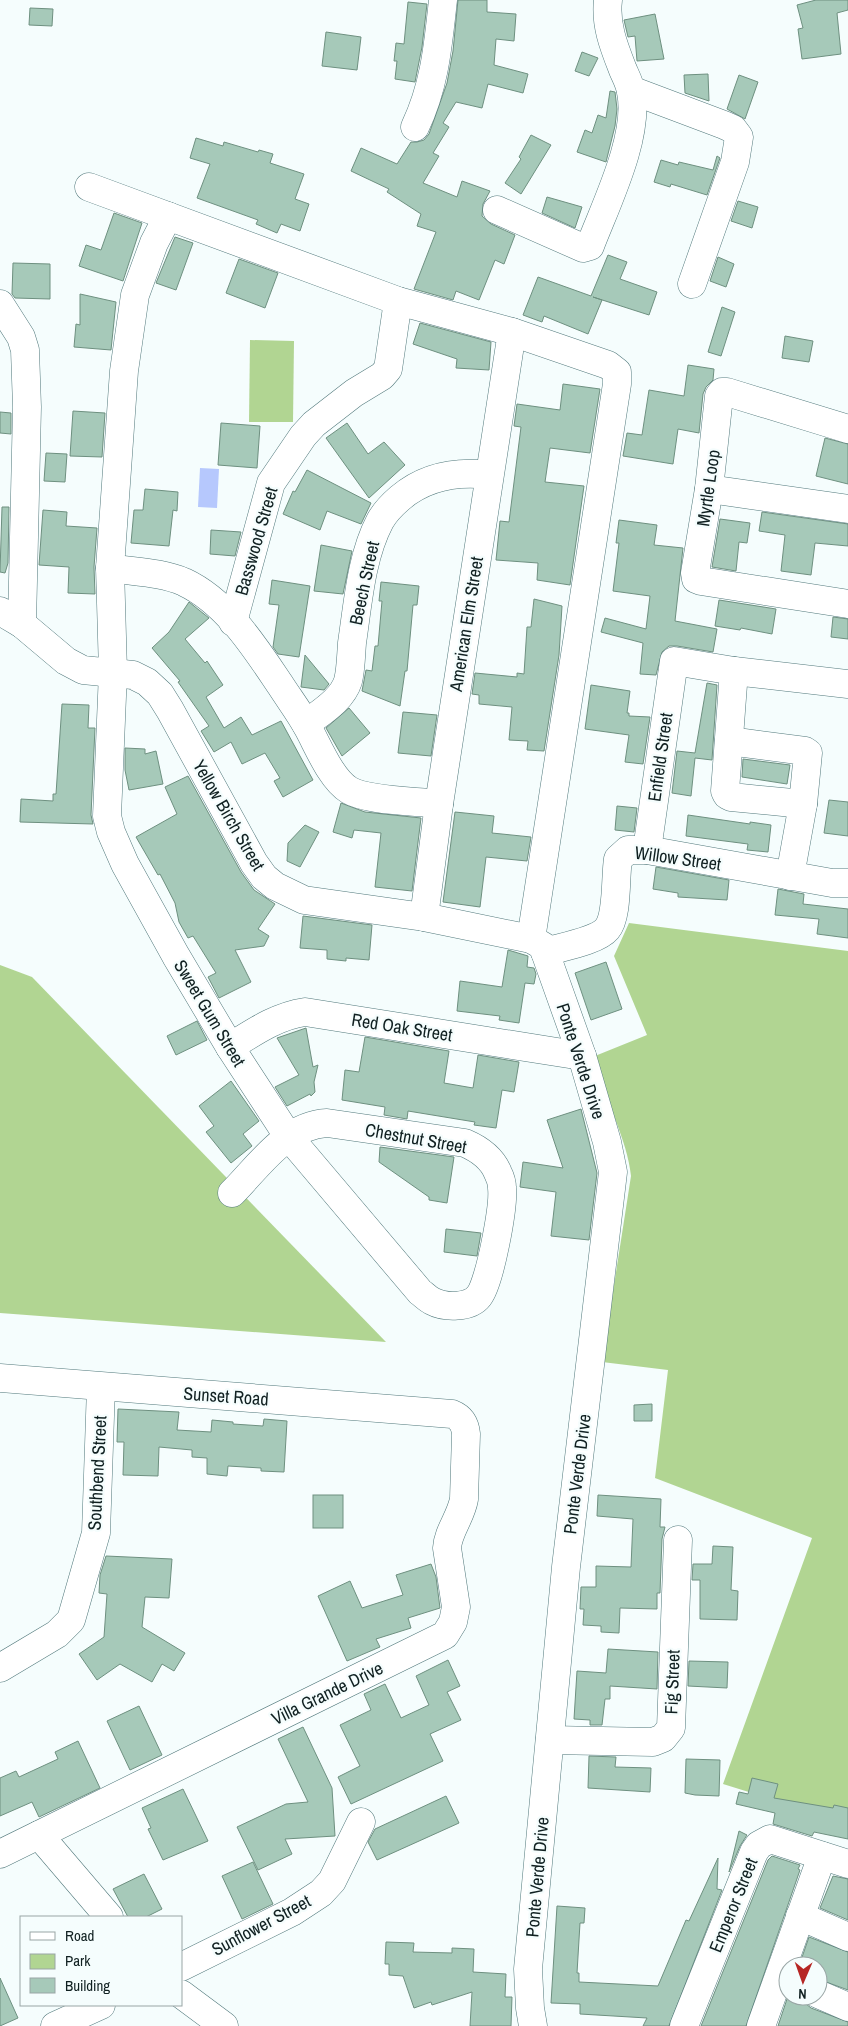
<svg xmlns="http://www.w3.org/2000/svg" width="848" height="2026" viewBox="0 0 848 2026" font-family="'Archivo Narrow',sans-serif">
<rect width="100%" height="100%" fill="#f5fdfd"/>
<g fill="#b1d592">
<polygon points="250,340 294,341 293,422 249,422"/>
<path d="M629,923l219,28v872l-125,-39 89,-246 -157,-60 13,-108 -66,-8 29,-186c-3,-34 -28,-85 -41,-118l57,-23 -33,-79z"/>
<polygon points="0,965 32,977 386,1342 0,1313"/>
</g>
<polygon fill="#b6c8fd" points="200,468 219,469 217,508 198,507"/>
<g fill="#a6c9b9" stroke="#6e9080">
<polygon points="458,0 487,0 487,12 516,14 514,41 496,39 494,65 528,74 523,93 488,84 482,108 456,102 443,123 449,127 433,153 439,156 423,183 457,197 462,181 490,191 483,204 482,216 491,224 515,235 504,264 495,260 479,300 456,291 453,300 414,289 436,232 417,226 421,214 387,192 389,189 351,171 361,148 397,164 411,142 417,142 424,140 429,134 447,83 453,51"/>
<polygon points="816,0 848,0 848,10 837,13 841,54 802,59 798,29 803,28 797,5"/>
<polygon points="408,2 427,4 422,47 415,82 395,79 397,61 394,61 396,43 404,44"/>
<polygon points="30,8 53,9 52,26 29,25"/>
<polygon points="655,14 664,59 637,61 635,36 628,37 624,20"/>
<polygon points="326,32 361,37 357,70 322,66"/>
<polygon points="582,52 598,58 589,76 575,71"/>
<polygon points="708,74 709,101 685,93 684,75"/>
<polygon points="739,75 758,82 745,119 727,109"/>
<polygon points="610,91 615,92 617,109 615,126 606,162 577,152 585,130 592,133 598,115 606,118"/>
<polygon points="531,135 551,145 521,194 505,183 521,159 519,157"/>
<polygon points="196,138 223,146 224,142 258,152 259,150 273,154 270,163 304,174 295,199 309,204 300,231 281,224 277,233 256,224 258,220 197,198 210,164 190,158"/>
<polygon points="717,156 720,158 707,195 671,184 670,187 654,182 661,160 678,165 679,162 713,170"/>
<polygon points="547,197 582,207 575,228 542,213"/>
<polygon points="738,201 758,207 752,228 731,221"/>
<polygon points="114,213 142,223 123,281 79,266 86,245 101,250"/>
<polygon points="175,237 193,243 176,290 156,283"/>
<polygon points="608,255 627,262 620,279 657,292 649,315 593,297 602,300 588,334 544,316 542,322 523,315 538,277 591,296"/>
<polygon points="718,257 734,264 726,287 710,281"/>
<polygon points="239,259 278,273 265,308 226,293"/>
<polygon points="13,263 50,264 50,299 15,298 12,294"/>
<polygon points="80,294 116,302 111,350 74,347 76,324 80,325"/>
<polygon points="722,307 735,312 721,356 708,352"/>
<polygon points="420,323 491,342 489,370 456,368 457,359 413,344"/>
<polygon points="785,336 813,341 809,362 782,358"/>
<polygon points="688,365 714,369 713,380 706,387 703,394 699,433 678,429 673,464 623,456 627,433 642,435 649,390 684,396"/>
<polygon points="563,384 600,389 590,453 550,448 545,482 584,486 570,585 537,580 538,563 496,560 500,521 509,522 521,427 514,426 517,404 560,410"/>
<polygon points="73,411 105,413 102,457 70,456"/>
<polygon points="0,412 11,413 11,434 0,433"/>
<polygon points="221,423 260,426 257,468 218,465"/>
<polygon points="347,423 368,454 384,442 405,465 369,498 326,438"/>
<polygon points="825,438 848,444 848,484 816,476"/>
<polygon points="46,453 67,454 65,482 44,481"/>
<polygon points="307,470 371,503 361,524 327,511 320,530 283,514 293,491 295,492"/>
<polygon points="145,489 178,492 177,511 173,510 169,546 131,543 134,510 143,510"/>
<polygon points="2,507 9,507 8,563 5,573 0,572"/>
<polygon points="43,510 67,512 66,526 97,528 94,567 95,594 68,593 69,567 39,565"/>
<polygon points="762,512 848,524 848,546 815,543 811,575 781,571 785,535 759,531"/>
<polygon points="720,519 750,523 747,543 739,542 736,571 712,567"/>
<polygon points="619,520 657,525 654,545 683,548 675,621 717,629 713,652 677,646 669,646 662,652 656,675 640,674 643,643 601,632 605,618 646,629 650,596 613,591 619,543 616,543"/>
<polygon points="211,530 241,532 235,556 210,554"/>
<polygon points="321,545 352,551 343,594 314,591"/>
<polygon points="272,580 310,586 299,657 278,654 273,647 279,605 269,604"/>
<polygon points="381,582 419,586 417,605 413,605 407,671 405,671 400,706 362,691 366,670 372,671 375,646 378,646 382,601 379,601"/>
<polygon points="534,599 562,606 559,655 544,751 527,750 528,741 509,740 512,707 479,704 479,695 472,694 475,673 517,677 517,673 524,674 527,627 531,627"/>
<polygon points="719,600 776,609 772,634 741,628 740,630 715,626"/>
<polygon points="189,602 209,618 185,639 205,663 207,661 223,685 206,697 224,728 241,717 252,735 281,721 313,780 283,797 274,781 280,778 265,753 242,764 231,742 214,752 201,731 209,726 178,682 180,681 152,648 169,632"/>
<polygon points="833,617 848,619 848,639 831,637"/>
<polygon points="305,655 329,684 324,690 301,687"/>
<polygon points="707,683 717,685 712,760 695,758 691,796 672,793 677,751 695,753"/>
<polygon points="591,685 630,691 627,713 629,713 629,716 650,717 643,764 625,762 629,735 585,729"/>
<polygon points="62,704 89,705 88,728 95,728 91,815 93,824 20,822 21,799 53,801 53,794 56,794"/>
<polygon points="349,708 370,733 342,756 326,728"/>
<polygon points="403,712 437,715 431,756 398,753"/>
<polygon points="125,748 145,749 145,754 156,751 163,784 129,790 125,770"/>
<polygon points="743,759 790,765 787,784 742,777"/>
<polygon points="188,776 241,872 254,890 275,904 258,929 269,936 264,946 235,950 251,982 219,998 208,977 216,973 193,936 188,938 179,922 175,903 160,874 158,875 136,837 177,814 165,787"/>
<polygon points="829,800 848,802 848,836 824,833"/>
<polygon points="341,803 365,812 421,818 412,891 375,887 381,833 354,830 352,838 333,832"/>
<polygon points="617,806 637,808 634,832 615,830"/>
<polygon points="455,812 494,816 492,833 531,837 527,861 486,857 480,907 443,902"/>
<polygon points="688,815 750,824 750,822 771,825 768,852 747,850 748,844 686,836"/>
<polygon points="305,825 319,832 300,867 287,861 288,843"/>
<polygon points="656,867 729,880 727,900 678,897 678,893 653,889"/>
<polygon points="778,889 804,894 803,904 848,909 848,938 817,934 819,919 775,915"/>
<polygon points="303,916 372,925 369,960 346,958 346,961 327,959 327,950 300,948"/>
<polygon points="508,950 528,956 527,967 534,968 536,974 534,984 525,983 519,1023 499,1020 500,1016 457,1011 460,981 502,987"/>
<polygon points="606,962 622,1009 591,1020 575,973"/>
<polygon points="197,1021 207,1040 176,1055 167,1036"/>
<polygon points="306,1028 313,1067 318,1065 314,1082 315,1092 311,1096 310,1094 287,1106 275,1087 299,1075 277,1038"/>
<polygon points="365,1037 449,1051 444,1083 473,1088 478,1055 519,1062 514,1092 502,1090 496,1128 474,1125 475,1122 408,1111 407,1119 384,1115 385,1107 342,1100 345,1070 359,1072"/>
<polygon points="231,1081 259,1121 243,1134 252,1146 231,1163 206,1132 214,1126 199,1106"/>
<polygon points="581,1109 597,1173 589,1240 551,1236 556,1192 520,1187 523,1162 563,1168 547,1120"/>
<polygon points="380,1147 454,1157 447,1203 429,1200 429,1197 379,1162"/>
<polygon points="446,1229 481,1233 477,1256 444,1252"/>
<polygon points="652,1404 652,1421 634,1421 634,1405"/>
<polygon points="118,1409 179,1412 177,1430 211,1432 212,1420 233,1422 233,1424 263,1426 264,1419 287,1421 284,1472 261,1471 261,1468 228,1466 227,1476 207,1474 207,1458 192,1457 192,1450 159,1447 158,1476 123,1475 124,1442 117,1442"/>
<rect x="313" y="1495" width="30" height="33"/>
<polygon points="598,1495 661,1499 660,1527 665,1527 662,1539 660,1593 657,1593 657,1609 620,1608 619,1633 601,1632 601,1626 583,1625 584,1609 580,1609 581,1587 596,1587 596,1566 631,1567 633,1519 597,1516"/>
<polygon points="713,1546 733,1547 731,1590 738,1591 737,1620 700,1619 700,1580 692,1580 693,1564 712,1564"/>
<polygon points="106,1556 172,1559 169,1598 145,1597 142,1627 185,1653 174,1671 162,1664 152,1682 120,1664 97,1680 79,1654 104,1637 107,1594 99,1593 100,1575"/>
<polygon points="431,1564 436,1577 440,1608 408,1618 411,1628 376,1639 380,1647 347,1661 318,1596 350,1581 362,1608 403,1595 396,1575"/>
<polygon points="608,1649 658,1652 657,1689 610,1686 610,1699 605,1699 602,1725 590,1725 590,1720 574,1719 577,1671 606,1673"/>
<polygon points="448,1660 460,1686 447,1692 461,1720 430,1734 443,1761 351,1804 338,1777 360,1766 340,1725 371,1710 364,1694 385,1684 401,1718 429,1705 416,1676"/>
<polygon points="689,1661 728,1662 727,1688 688,1686"/>
<polygon points="139,1706 162,1755 130,1770 107,1721"/>
<polygon points="303,1727 332,1788 335,1836 285,1839 292,1854 258,1870 237,1827 286,1804 308,1802 278,1739"/>
<polygon points="78,1741 100,1788 39,1817 32,1802 0,1816 0,1778 16,1771 19,1777 58,1759 55,1752"/>
<polygon points="589,1756 616,1757 615,1767 651,1768 650,1792 588,1788"/>
<polygon points="686,1759 720,1760 719,1796 695,1795 685,1793"/>
<polygon points="752,1778 778,1784 774,1798 833,1808 834,1805 848,1808 848,1839 814,1832 812,1836 773,1824 775,1813 736,1804 739,1792 748,1794"/>
<polygon points="183,1789 208,1841 163,1860 148,1829 151,1828 142,1808"/>
<polygon points="446,1796 459,1823 377,1860 368,1842 375,1829"/>
<polygon points="739,1831 747,1835 740,1846 729,1872"/>
<polygon points="772,1856 800,1865 798,1869 800,1870 746,2026 701,2026 768,1860"/>
<polygon points="718,1858 717,1889 722,1890 669,2026 643,2026 647,2018 580,2014 580,2004 551,2003 557,1906 585,1908 584,1923 580,1923 577,1973 579,1973 579,1982 658,1986 686,1920 689,1921"/>
<polygon points="253,1862 273,1904 242,1919 222,1876"/>
<polygon points="144,1874 162,1909 146,1917 128,1917 113,1889"/>
<polygon points="833,1876 848,1879 848,1920 820,1908"/>
<polygon points="809,1937 848,1952 848,1990 818,1979 818,1966 799,1966"/>
<polygon points="386,1942 414,1943 413,1952 452,1953 452,1948 474,1949 473,1972 506,1974 505,1997 512,1997 511,2026 470,2026 472,1992 432,2005 431,2002 414,2008 403,1976 389,1975 389,1964 385,1964"/>
<polygon points="0,1978 18,2018 0,2026"/>
<polygon points="788,1996 803,1996 805,2003 811,2008 848,2022 848,2026 778,2026"/>
</g>
<g fill="none" stroke-linecap="round" stroke-linejoin="round">
<defs>
<g id="minor">
<polyline points="631,90 724,125 733,129 739,137 735,162 692,284"/>
<path d="M415,127c20,-42 23,-82 28,-127"/>
<polyline points="89,187 398,301 512,332 608,365 617,372 617,384 531,939"/>
<path d="M497,210l86,38 7,-2c16,-42 50,-110 41,-154 -1,-8 -5,-15 -8,-22 -9,-23 -18,-45 -15,-70"/>
<path d="M168,216l-14,27 -19,52 -11,76 -14,197 3,104 -6,144 4,16 14,32 51,92 54,91 58,89 132,156c4,3 8,7 12,9 13,7 38,7 47,-5 11,-14 25,-90 23,-108 0,-5 -2,-11 -4,-15 -6,-15 -19,-24 -33,-30l-138,-20c-41,2 -68,43 -95,70"/>
<polyline points="0,304 21,337 25,350 27,407 22,624"/>
<polyline points="848,429 727,392 722,392 719,396 709,489 695,573 696,579 701,581 848,604"/>
<polyline points="709,489 848,509"/>
<path d="M110,568c24,4 51,4 74,14 43,20 72,67 97,104 9,14 19,27 27,42 10,18 23,51 41,62 18,11 68,11 90,14"/>
<polyline points="0,611 22,624 66,661 83,670 133,675 147,682 160,694 170,710 254,863 264,877 275,886 304,900 424,917 531,939 543,946 545,952 582,1056 607,1142 613,1172 566,1567 528,1969 530,2008 533,2026"/>
<polyline points="233,622 271,483 303,436 314,424 354,393 382,376 388,369 398,301"/>
<polyline points="734,671 725,791 727,795 731,797 803,804"/>
<path d="M306,724c15,-12 36,-24 42,-43 3,-12 3,-26 4,-38 6,-40 9,-86 28,-122 5,-9 13,-17 20,-23 26,-22 56,-27 89,-23"/>
<polyline points="729,741 805,751 808,753 803,804 790,876"/>
<polyline points="647,850 674,661 734,671 848,684"/>
<polyline points="424,917 439,804 512,332"/>
<path d="M545,952c16,-5 52,-11 62,-23 11,-13 8,-52 11,-70l10,-9h19l185,33h16"/>
<path d="M230,1047c24,-15 47,-31 75,-35l277,44"/>
<path d="M0,1378l452,36c10,4 13,10 14,20l-2,65c-3,18 -16,32 -17,49l9,59 -3,15 -8,13 -445,219"/>
<polyline points="0,1668 57,1634 71,1620 96,1533 101,1387"/>
<polyline points="550,1740 653,1742 663,1738 671,1728 678,1540"/>
<polyline points="39,1835 109,1917"/>
<polyline points="800,1916 848,1937"/>
<polyline points="181,1967 292,1912 321,1893 332,1881 361,1822"/>
<polyline points="181,1994 224,2026"/>
<polyline points="818,1994 848,2007"/>
<polyline points="55,2026 101,2005"/>
<polyline points="684,2026 754,1852 759,1845 770,1839 848,1864"/>
<polyline points="761,2026 822,1856"/>
</g>
</defs>
<use href="#minor" stroke="#52797c" stroke-width="29"/>
<use href="#minor" stroke="#fff" stroke-width="28"/>
</g>
<g text-anchor="middle" dominant-baseline="central" stroke-width="4.5" stroke-linejoin="round" paint-order="stroke">
<g font-size="18" fill="#102021" stroke="#f5fdfd">
<text transform="translate(708 488) rotate(-82)">Myrtle Loop</text>
<text transform="translate(256 541) rotate(-74)">Basswood Street</text>
<text transform="translate(364 583) rotate(-78)">Beech Street</text>
<text transform="translate(466 624) rotate(-81)">American Elm Street</text>
<text transform="translate(660 757) rotate(-82)">Enfield Street</text>
<text transform="translate(229 815) rotate(60)">Yellow Birch Street</text>
<text transform="translate(678 858) rotate(8)">Willow Street</text>
<text transform="translate(210 1013) rotate(59)">Sweet Gum Street</text>
<text transform="translate(402 1027) rotate(9)">Red Oak Street</text>
<text transform="translate(581 1061) rotate(72)">Ponte Verde Drive</text>
<text transform="translate(416 1138) rotate(10)">Chestnut Street</text>
<text transform="translate(226 1396) rotate(4)">Sunset Road</text>
<text transform="translate(97 1473) rotate(-87)">Southbend Street</text>
<text transform="translate(577 1474) rotate(-83)">Ponte Verde Drive</text>
<text transform="translate(672 1682) rotate(-88)">Fig Street</text>
<text transform="translate(327 1693) rotate(-26)">Villa Grande Drive</text>
<text transform="translate(537 1877) rotate(-85)">Ponte Verde Drive</text>
<text transform="translate(733 1905) rotate(-68)">Emperor Street</text>
<text transform="translate(261 1925) rotate(-28)">Sunflower Street</text>
</g>
</g>
<rect x="20" y="1916" width="162" height="90" fill="#f5fdfd" stroke="#99a5a5"/>
<rect x="30" y="1932" width="25" height="8" fill="#ffffff" stroke="#99a5a5"/>
<text x="65" y="1941" font-size="15" fill="#102021">Road</text>
<rect x="30" y="1954" width="25" height="15" fill="#b1d592" stroke="#99a5a5"/>
<text x="65" y="1966" font-size="15" fill="#102021">Park</text>
<rect x="30" y="1978" width="25" height="15" fill="#a6c9b9" stroke="#99a5a5"/>
<text x="65" y="1991" font-size="15" fill="#102021">Building</text>
<g transform="translate(803 1981) rotate(182)"><circle r="24" fill="#f5fdfd" stroke="#99a5a5"/>
<path d="M0-4L9 19L0 12L-9 19Z" fill="#b62624"/>
<text y="-8" font-size="14" font-weight="bold" text-anchor="middle" fill="#102021">N</text>
</g>
</svg>
